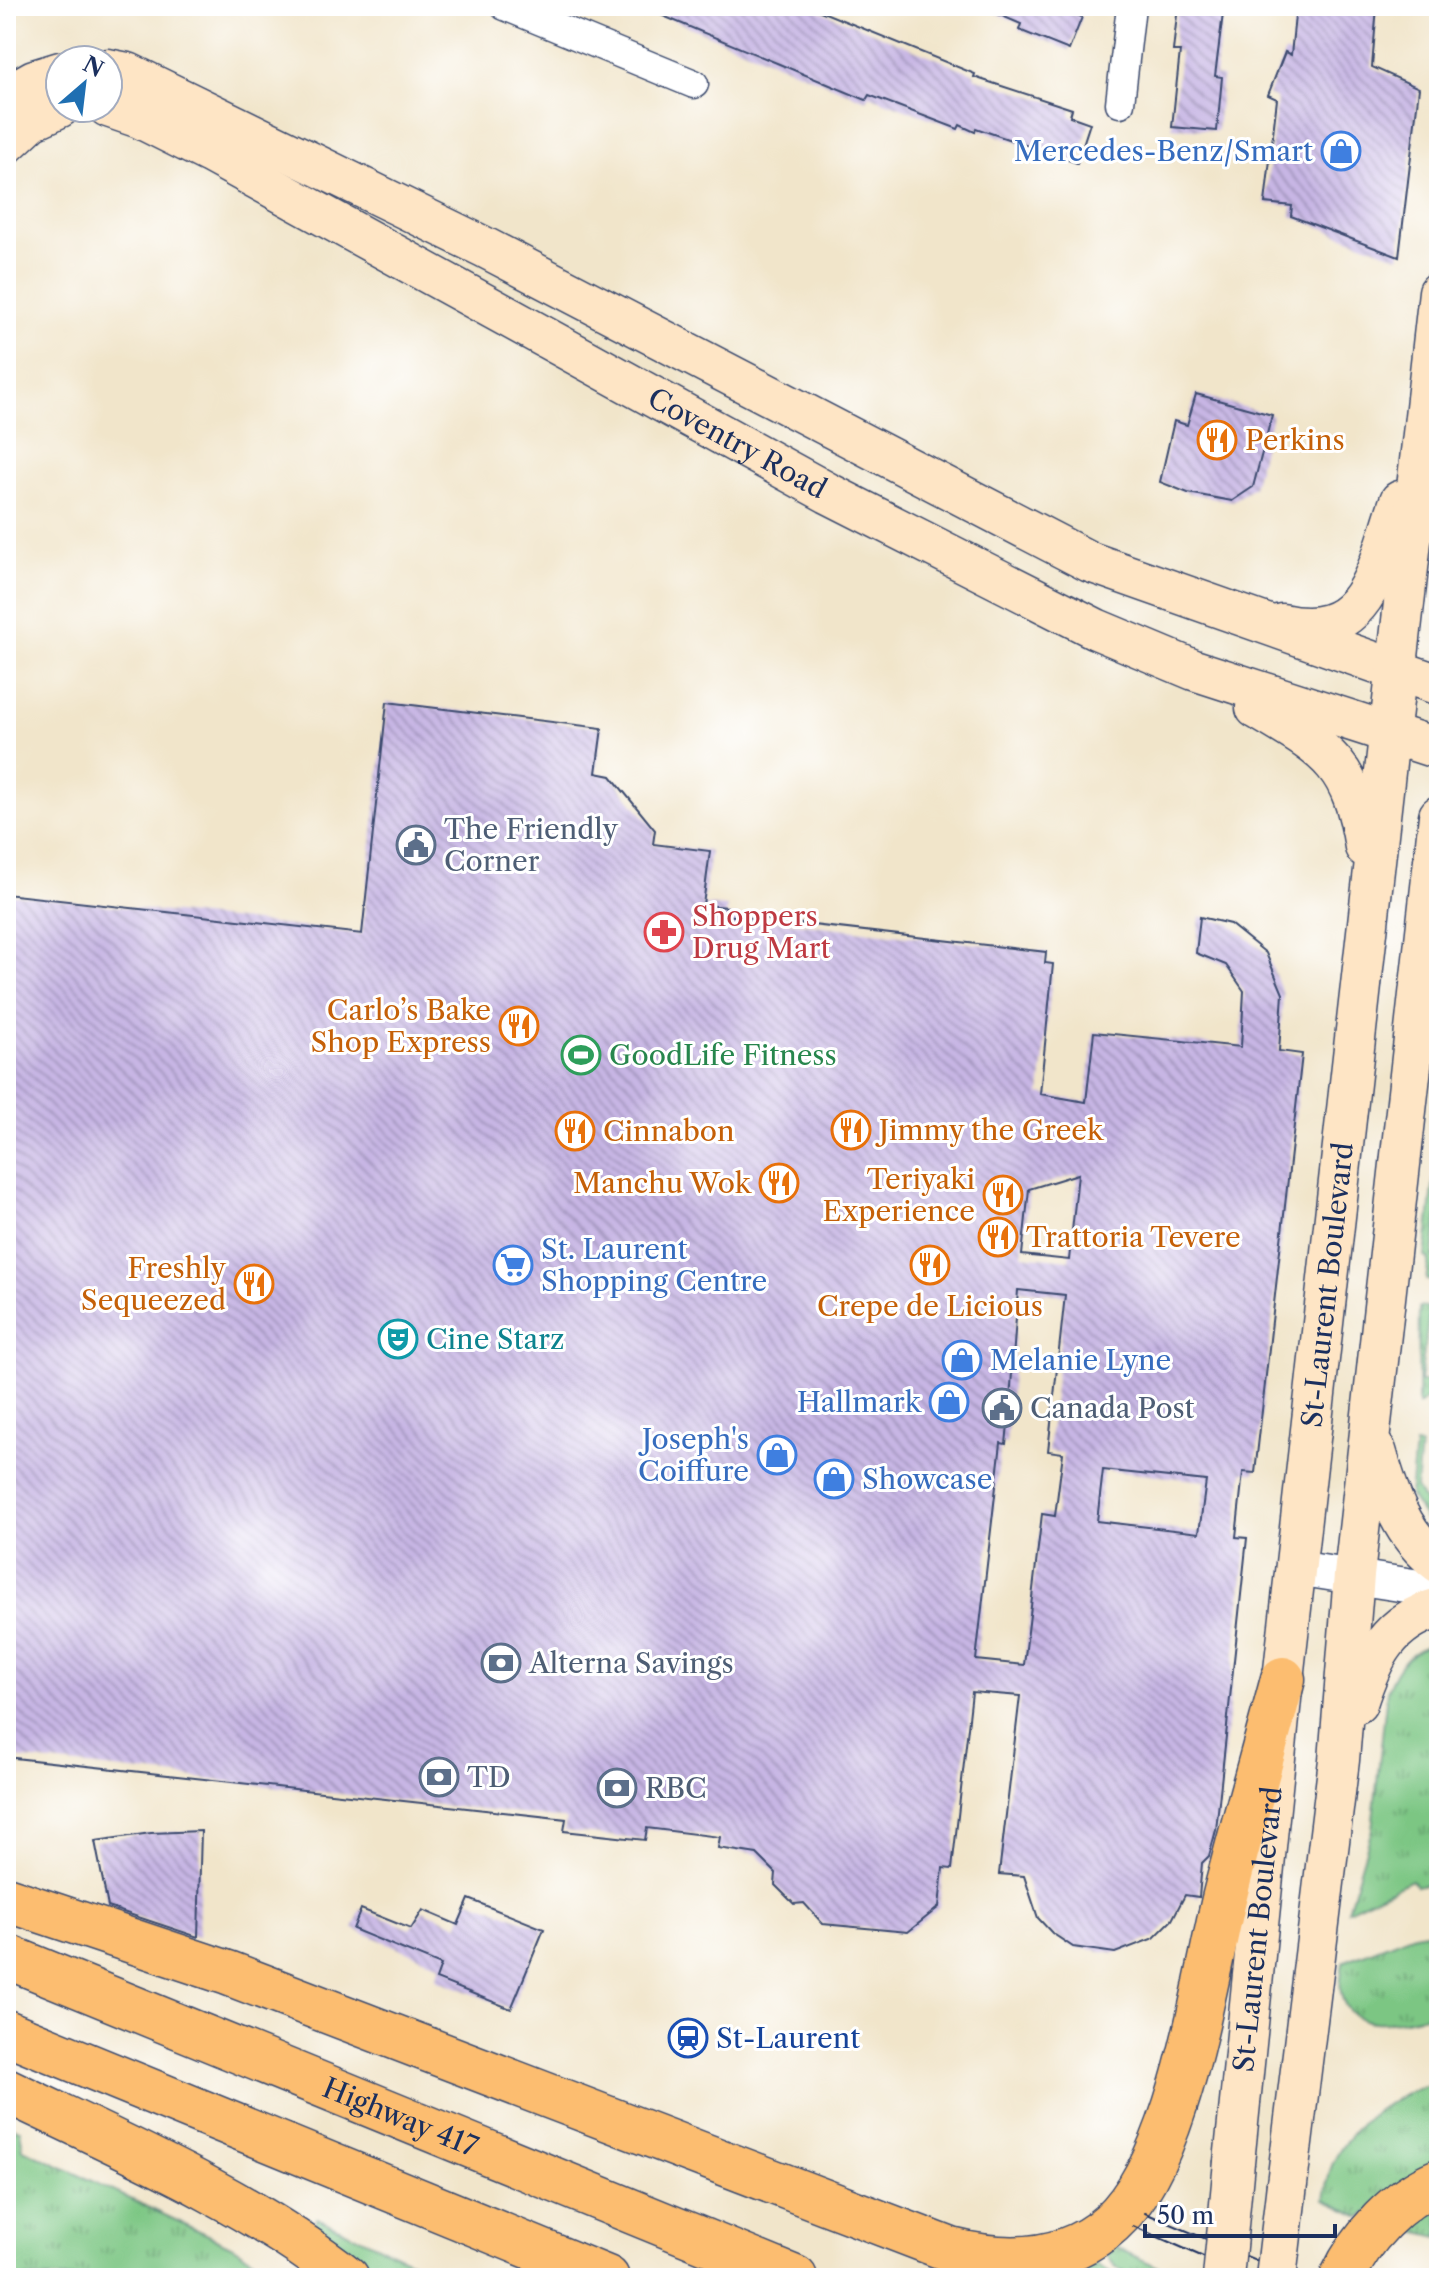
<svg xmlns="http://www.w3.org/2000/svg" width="1445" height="2284" viewBox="0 0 1445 2284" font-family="'Libre Caslon Text',serif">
<defs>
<pattern id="grass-tufts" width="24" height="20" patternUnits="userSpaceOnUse" patternTransform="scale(2)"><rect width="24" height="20" fill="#7cc683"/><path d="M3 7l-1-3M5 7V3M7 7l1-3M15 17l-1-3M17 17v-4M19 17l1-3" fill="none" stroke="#65a16e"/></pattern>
<pattern id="building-back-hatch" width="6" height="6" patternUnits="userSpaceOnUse" patternTransform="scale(2)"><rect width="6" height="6" fill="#c7b6e4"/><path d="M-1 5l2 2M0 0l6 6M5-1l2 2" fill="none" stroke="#a194bc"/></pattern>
</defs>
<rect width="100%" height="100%" fill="#fff"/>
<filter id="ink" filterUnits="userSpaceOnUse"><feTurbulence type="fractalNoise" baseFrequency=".0125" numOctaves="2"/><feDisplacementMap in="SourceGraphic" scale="16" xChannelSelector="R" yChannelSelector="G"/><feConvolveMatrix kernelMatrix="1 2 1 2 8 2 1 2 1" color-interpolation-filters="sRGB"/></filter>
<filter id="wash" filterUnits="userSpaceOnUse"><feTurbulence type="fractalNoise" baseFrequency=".006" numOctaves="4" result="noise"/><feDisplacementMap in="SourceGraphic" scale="32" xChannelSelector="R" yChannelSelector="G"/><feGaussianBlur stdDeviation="1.8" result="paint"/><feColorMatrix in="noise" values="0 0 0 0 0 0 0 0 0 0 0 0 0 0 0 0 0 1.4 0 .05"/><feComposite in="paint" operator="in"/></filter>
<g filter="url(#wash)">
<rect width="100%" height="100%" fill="#f1e5ca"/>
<g fill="url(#grass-tufts)" stroke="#4c7a70" stroke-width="2">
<polygon points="1437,1153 1439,1208 1433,1257 1439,1258 1439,1282 1426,1280 1429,1259 1425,1257"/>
<polygon points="1419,1307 1439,1309 1439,1315 1429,1314 1420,1382 1431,1382 1428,1398 1418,1405"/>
<polygon points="1415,1445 1420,1446 1416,1488 1439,1526 1439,1540 1410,1496"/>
<path d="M1439,1641v241l-23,4 -4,-6 -64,30 24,-81 15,-138c10,-28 24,-41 52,-50z"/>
<path d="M1439,1930v82c-29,7 -89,27 -98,-19 -2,-9 1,-22 2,-31l71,-28z"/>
<path d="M1439,2082v81l-78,54 -36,-17c2,-12 3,-27 8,-37 20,-42 62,-70 106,-81z"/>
<polygon points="6,2124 20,2130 23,2149 231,2246 285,2278 6,2278"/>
<polygon points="1439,2203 1439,2237 1401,2228"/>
<polygon points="317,2218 442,2275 471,2278 378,2278 313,2230"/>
<path d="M1110,2245l62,28 6,5c-33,0 -59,5 -75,-30z"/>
<polygon points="1087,2259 1118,2278 1019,2278"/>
</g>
<g id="blocks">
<g fill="url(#building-back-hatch)" fill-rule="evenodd">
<polygon points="639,6 808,6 975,74 974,77 1072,109 1070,116 1090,123 1077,163 976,128 975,132 960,125 958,129 869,95 866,100"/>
<polygon points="979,6 1055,6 1082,17 1069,50 1019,30 1021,24"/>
<polygon points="1178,6 1224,6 1215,76 1222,77 1217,131 1172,127 1180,51 1173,51"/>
<polygon points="1296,6 1377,6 1372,67 1419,88 1399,257 1291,216 1292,206 1265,203 1277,99 1268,95 1285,52 1291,55"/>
<polygon points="1196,394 1272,415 1253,487 1232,501 1188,493 1160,482 1174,421 1187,425"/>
<path d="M387,702l215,26 -6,45 15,3 44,54 -2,14 57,7 -7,54 24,2 -1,8 320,37 -1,11 8,1 -13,130 46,8 8,-70 147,15 3,-56 -18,-26 -30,-12 4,-36 30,7 36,29 17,41 -4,57 23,3 -47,419 -12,-1 -7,65 11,1 -31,292 -7,26 -7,7 -3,34 -14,-2 -13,25 -18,18 -39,15 -42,-6 -21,-14 -14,-15 -14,-42 -25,-2 21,-178 -48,-4 -20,177 -9,-1 -4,39 -31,25 -85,-8 -19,-21 -10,1 -19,-19 1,-12 -19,-19 -39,-6 2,-11 -73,-9 -2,12 -81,-9 2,-12 -560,-62v-863l356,40zM1078,1174l-9,86 -47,-5 7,-66zM1018,1290l47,5 -17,156 15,2 -8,63 -13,-2 -18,151 -48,-5 25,-217 5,1 3,-30zM1103,1470l103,11 -7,52 -102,-12z"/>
<polygon points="201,1831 198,1937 108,1907 95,1841 151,1833"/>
<polygon points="469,1899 544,1929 511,2009 436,1979 441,1965 353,1929 361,1909 411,1929 423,1910 458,1925"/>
</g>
</g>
</g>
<g filter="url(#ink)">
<use href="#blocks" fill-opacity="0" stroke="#3b4a6e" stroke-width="2"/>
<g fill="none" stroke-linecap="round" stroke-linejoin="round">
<defs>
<g id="minor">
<polyline points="505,6 694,84"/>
<polyline points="1120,103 1131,6"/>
</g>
<polyline id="tertiary" points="1296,1568 1439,1590"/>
<g id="secondary">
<polyline points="108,69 128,73 484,247 1090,562 1439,685"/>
<polyline points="6,96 34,80 60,72"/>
<path id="s1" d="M108,107l32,11 70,35 618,340 268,136 98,41 245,79"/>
<polyline points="6,144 32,120 60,107"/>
<path d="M1282,624c87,20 96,-61 118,-123"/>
<path d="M1256,708c70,42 96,53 109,139"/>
<path d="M1376,1451c13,44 25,84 63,112"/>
<path d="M1357,1703c15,-46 32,-82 82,-95"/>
<path id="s2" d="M1234,2162l49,-483 156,-1387"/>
<polyline points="1287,2184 1339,1760 1354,1575 1439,816"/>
</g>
<g id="motorway">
<path d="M6,1899l222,74 723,277c55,14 115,14 160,-27 69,-62 92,-237 114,-328 18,-72 39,-144 58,-216"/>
<path id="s3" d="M6,1956l789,322"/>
<polyline points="6,2032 607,2278"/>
<path d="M6,2090c116,56 239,108 341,188"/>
<path d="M1342,2278c19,-41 55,-80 97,-97"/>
</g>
</defs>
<use href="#minor" stroke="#3b4a6e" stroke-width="31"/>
<use href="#tertiary" stroke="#3b4a6e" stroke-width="37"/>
<use href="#secondary" stroke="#3b4a6e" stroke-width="43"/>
<use href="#motorway" stroke="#3b4a6e" stroke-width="47"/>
<use href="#minor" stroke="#fff" stroke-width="28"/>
<use href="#tertiary" stroke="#fff" stroke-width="34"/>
<use href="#secondary" stroke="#fee5c5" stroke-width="40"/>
<use href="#motorway" stroke="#fcbd6f" stroke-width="44"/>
<g stroke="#1b2f5e" stroke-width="2">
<polyline points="1145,2213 1298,2278"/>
<polyline points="1133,2226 1251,2278"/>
</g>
<defs>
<g id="secondary-bridge">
<polyline points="1223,2278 1234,2162"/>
<polyline points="1276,2278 1287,2184"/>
</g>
</defs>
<use href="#secondary-bridge" stroke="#3b4a6e" stroke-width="43" stroke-linecap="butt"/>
<use href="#secondary-bridge" stroke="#fee5c5" stroke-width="40"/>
</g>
</g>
<defs>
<symbol id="shop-ring" viewBox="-11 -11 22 22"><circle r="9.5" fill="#fff" stroke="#3f7fe0" stroke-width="1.5"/><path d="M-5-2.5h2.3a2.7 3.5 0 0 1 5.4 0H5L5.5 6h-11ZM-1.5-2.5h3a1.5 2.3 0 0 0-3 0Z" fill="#3f7fe0"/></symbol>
<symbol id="restaurant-ring" viewBox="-11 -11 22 22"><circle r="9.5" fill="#fff" stroke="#e8710a" stroke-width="1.5"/><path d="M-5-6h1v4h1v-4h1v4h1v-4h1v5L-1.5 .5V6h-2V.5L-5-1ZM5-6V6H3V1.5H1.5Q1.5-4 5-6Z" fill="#e8710a"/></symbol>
<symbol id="civic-ring" viewBox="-11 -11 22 22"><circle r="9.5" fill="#fff" stroke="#5c6f8a" stroke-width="1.5"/><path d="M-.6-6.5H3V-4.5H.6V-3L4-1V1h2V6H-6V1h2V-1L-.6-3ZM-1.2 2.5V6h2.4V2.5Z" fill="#5c6f8a"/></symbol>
<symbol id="pharmacy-ring" viewBox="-11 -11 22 22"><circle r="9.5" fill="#fff" stroke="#e0444e" stroke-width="1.5"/><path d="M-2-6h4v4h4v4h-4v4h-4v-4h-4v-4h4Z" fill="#e0444e"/></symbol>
<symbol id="stadium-ring" viewBox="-11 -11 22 22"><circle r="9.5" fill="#fff" stroke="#2e9e5b" stroke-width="1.5"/><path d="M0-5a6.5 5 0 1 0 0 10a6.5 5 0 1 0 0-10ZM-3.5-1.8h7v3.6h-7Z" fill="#2e9e5b"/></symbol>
<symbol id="supermarket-ring" viewBox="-11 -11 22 22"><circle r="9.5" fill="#fff" stroke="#3f7fe0" stroke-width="1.5"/><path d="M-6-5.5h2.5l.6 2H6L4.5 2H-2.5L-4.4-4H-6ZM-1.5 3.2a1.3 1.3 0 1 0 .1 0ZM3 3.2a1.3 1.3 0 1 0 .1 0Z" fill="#3f7fe0"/></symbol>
<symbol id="theatre-ring" viewBox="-11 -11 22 22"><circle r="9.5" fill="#fff" stroke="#0f9aa8" stroke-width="1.5"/><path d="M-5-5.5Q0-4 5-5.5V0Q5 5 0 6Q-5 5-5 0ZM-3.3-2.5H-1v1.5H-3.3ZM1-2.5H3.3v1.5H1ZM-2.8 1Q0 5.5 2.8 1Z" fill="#0f9aa8"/></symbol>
<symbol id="bank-ring" viewBox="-11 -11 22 22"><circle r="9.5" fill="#fff" stroke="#5c6f8a" stroke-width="1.5"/><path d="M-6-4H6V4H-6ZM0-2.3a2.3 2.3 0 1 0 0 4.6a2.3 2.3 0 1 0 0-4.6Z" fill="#5c6f8a"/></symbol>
<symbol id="station-ring" viewBox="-11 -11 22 22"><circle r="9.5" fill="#fff" stroke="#1a4fb4" stroke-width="1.5"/><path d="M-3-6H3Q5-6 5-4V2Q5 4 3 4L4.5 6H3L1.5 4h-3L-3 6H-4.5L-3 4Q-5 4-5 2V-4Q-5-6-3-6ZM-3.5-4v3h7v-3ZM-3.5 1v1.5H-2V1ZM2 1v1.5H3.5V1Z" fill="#1a4fb4"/></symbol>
</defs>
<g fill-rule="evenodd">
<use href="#shop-ring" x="1319" y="129" width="44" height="44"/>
<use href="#restaurant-ring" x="1195" y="418" width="44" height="44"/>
<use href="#civic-ring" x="394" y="823" width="44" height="44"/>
<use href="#pharmacy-ring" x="642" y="910" width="44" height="44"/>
<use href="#restaurant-ring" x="497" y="1004" width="44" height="44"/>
<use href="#stadium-ring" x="559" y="1033" width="44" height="44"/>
<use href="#restaurant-ring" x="829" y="1108" width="44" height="44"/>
<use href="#restaurant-ring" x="553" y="1109" width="44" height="44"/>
<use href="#restaurant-ring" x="757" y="1161" width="44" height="44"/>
<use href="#restaurant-ring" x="981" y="1173" width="44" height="44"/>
<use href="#restaurant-ring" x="976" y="1215" width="44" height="44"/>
<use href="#supermarket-ring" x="491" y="1243" width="44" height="44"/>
<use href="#restaurant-ring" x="908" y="1243" width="44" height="44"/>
<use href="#restaurant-ring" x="232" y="1262" width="44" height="44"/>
<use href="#theatre-ring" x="376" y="1317" width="44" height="44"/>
<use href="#shop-ring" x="940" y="1338" width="44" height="44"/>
<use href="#shop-ring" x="927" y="1380" width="44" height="44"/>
<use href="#civic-ring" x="980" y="1386" width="44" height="44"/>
<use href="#shop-ring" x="755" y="1433" width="44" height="44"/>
<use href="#shop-ring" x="812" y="1457" width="44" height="44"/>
<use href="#bank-ring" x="479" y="1641" width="44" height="44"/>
<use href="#bank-ring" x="417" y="1755" width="44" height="44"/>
<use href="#bank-ring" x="595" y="1766" width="44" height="44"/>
<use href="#station-ring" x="666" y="2016" width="44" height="44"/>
</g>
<g text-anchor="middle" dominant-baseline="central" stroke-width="6" stroke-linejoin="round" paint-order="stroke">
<g font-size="28" fill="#366cbe" stroke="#fff" text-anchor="end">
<text x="1313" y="151">Mercedes-Benz/Smart</text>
<text x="541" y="1249" text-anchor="start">St. Laurent<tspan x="541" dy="32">Shopping Centre</tspan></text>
<text x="990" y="1360" text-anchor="start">Melanie Lyne</text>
<text x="921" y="1402">Hallmark</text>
<text x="749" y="1439">Joseph's<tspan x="749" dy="32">Coiffure</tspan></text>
<text x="862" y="1479" text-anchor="start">Showcase</text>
</g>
<g font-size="28" fill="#c56008" stroke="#fff" text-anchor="start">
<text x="1245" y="440">Perkins</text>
<text x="491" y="1010" text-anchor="end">Carlo’s Bake<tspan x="491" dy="32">Shop Express</tspan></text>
<text x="879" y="1130">Jimmy the Greek</text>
<text x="603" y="1131">Cinnabon</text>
<text x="975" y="1179" text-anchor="end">Teriyaki<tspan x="975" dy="32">Experience</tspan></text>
<text x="751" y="1183" text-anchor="end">Manchu Wok</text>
<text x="1026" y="1237">Trattoria Tevere</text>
<text x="226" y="1268" text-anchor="end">Freshly<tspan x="226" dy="32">Sequeezed</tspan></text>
<text x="930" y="1306" text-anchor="middle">Crepe de Licious</text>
</g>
<g font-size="28" fill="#1b2f5e" stroke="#fff">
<text stroke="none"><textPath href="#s1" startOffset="714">Coventry Road</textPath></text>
<text stroke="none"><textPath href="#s2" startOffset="882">St-Laurent Boulevard</textPath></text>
<text stroke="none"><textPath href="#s2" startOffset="234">St-Laurent Boulevard</textPath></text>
<text stroke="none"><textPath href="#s3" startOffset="426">Highway 417</textPath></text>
</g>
<g font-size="28" fill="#4e5e75" stroke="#fff" text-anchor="start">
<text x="444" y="829">The Friendly<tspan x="444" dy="32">Corner</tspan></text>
<text x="1030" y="1408">Canada Post</text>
<text x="529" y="1663">Alterna Savings</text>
<text x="467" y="1777">TD</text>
<text x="645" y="1788">RBC</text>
</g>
<g font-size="28" fill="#be3a42" stroke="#fff" text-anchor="start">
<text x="692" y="916">Shoppers<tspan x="692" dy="32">Drug Mart</tspan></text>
</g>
<g font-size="28" fill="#27864d" stroke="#fff" text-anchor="start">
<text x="609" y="1055">GoodLife Fitness</text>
</g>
<g font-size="28" fill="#0d838f" stroke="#fff" text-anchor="start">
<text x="426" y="1339">Cine Starz</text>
</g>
<g font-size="28" fill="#164399" stroke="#fff" text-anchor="start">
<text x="716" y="2038">St-Laurent</text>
</g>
</g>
<rect width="1445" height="2284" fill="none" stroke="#fff" stroke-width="32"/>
<g transform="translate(84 84) rotate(28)"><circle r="38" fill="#ffffff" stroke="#a4acbf" stroke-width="2"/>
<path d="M0-6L14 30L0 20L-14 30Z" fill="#1f6fb2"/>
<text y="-12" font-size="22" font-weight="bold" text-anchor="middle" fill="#1b2f5e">N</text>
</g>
<path d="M1145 2224v12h190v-12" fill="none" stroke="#1b2f5e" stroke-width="4"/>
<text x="1157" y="2224" font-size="24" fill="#1b2f5e" stroke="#ffffff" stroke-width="6" paint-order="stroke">50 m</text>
</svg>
